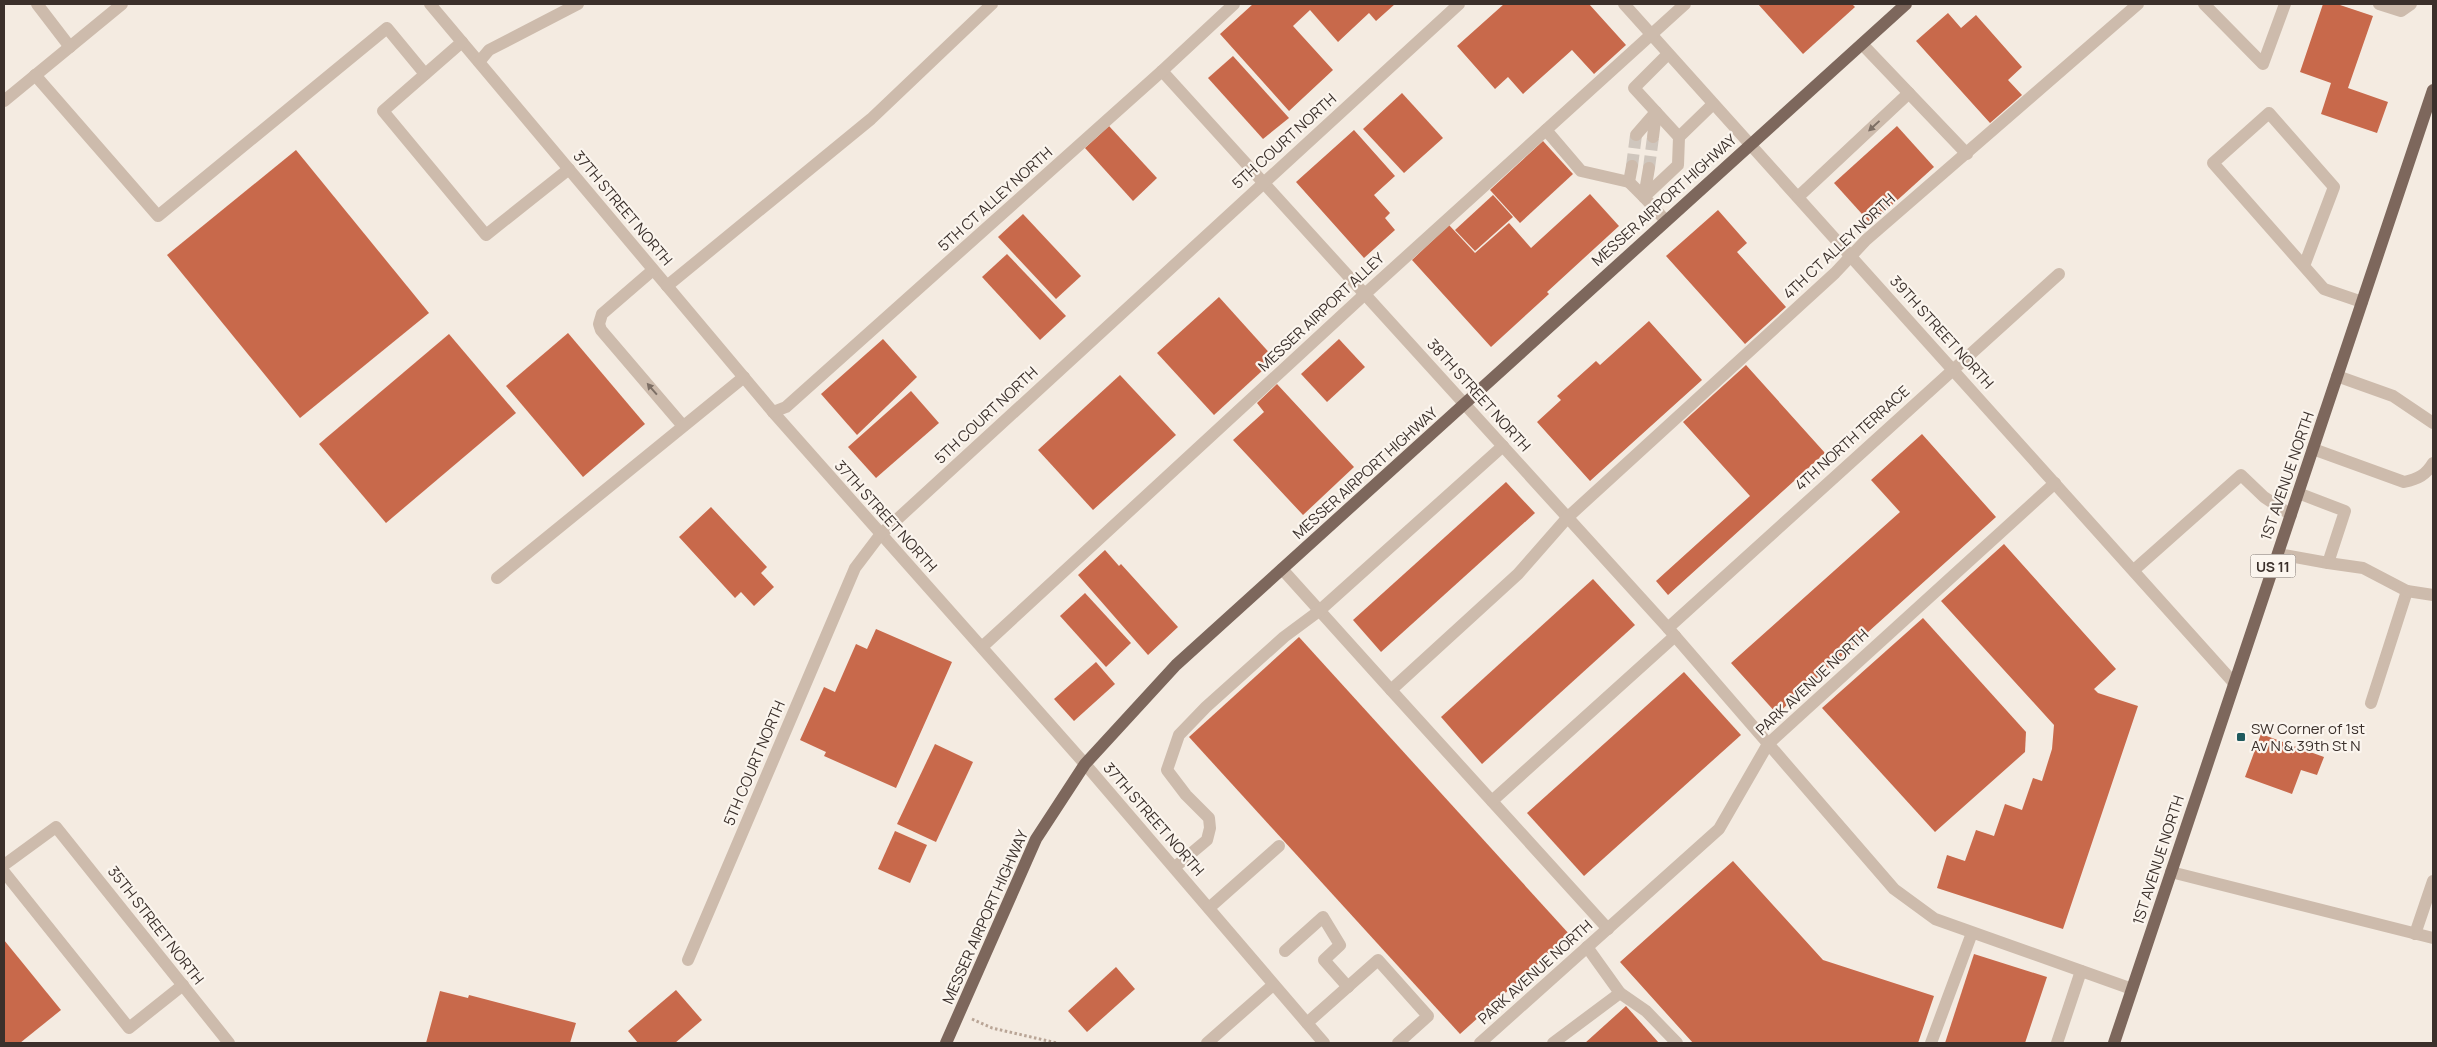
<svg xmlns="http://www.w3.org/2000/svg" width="2437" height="1047" viewBox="0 0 2437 1047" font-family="Manrope,sans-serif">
<rect width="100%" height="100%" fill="#f4ebe1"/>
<g fill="#c8694b">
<polygon points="1253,4 1395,4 1376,21 1369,13 1338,42 1310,10 1293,26 1333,70 1289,111 1220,34"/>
<polygon points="1504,4 1589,4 1626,45 1594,74 1572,50 1523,94 1508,77 1495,89 1457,46"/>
<polygon points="1758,4 1852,4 1855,7 1803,54"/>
<polygon points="2323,4 2337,4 2373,16 2348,88 2388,102 2377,133 2321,114 2331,83 2300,72"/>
<polygon points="1948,13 1961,28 1976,15 2022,67 2008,80 2022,95 1990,123 1916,41"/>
<polygon points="1233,56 1289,118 1263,139 1208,78"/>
<polygon points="1402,93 1443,138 1404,173 1363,129"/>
<polygon points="1109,126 1157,178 1133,201 1085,148"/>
<polygon points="1897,126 1934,167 1871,224 1834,183"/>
<polygon points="1354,130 1395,176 1374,195 1390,213 1385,218 1395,230 1364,258 1296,182"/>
<polygon points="1543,141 1573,174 1520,223 1490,190"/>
<polygon points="296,150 429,313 300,418 167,255"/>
<polygon points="1590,194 1619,226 1547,292 1549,294 1491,347 1412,260 1449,225 1475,253 1509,223 1531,248"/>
<polygon points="1493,195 1513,217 1475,251 1455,230"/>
<polygon points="1718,210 1747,243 1737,252 1786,307 1745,344 1666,256"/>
<polygon points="1023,214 1081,276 1056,299 998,237"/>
<polygon points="1007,254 1066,316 1040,340 982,277"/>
<polygon points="1219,297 1275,359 1214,415 1157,353"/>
<polygon points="1649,321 1702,380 1590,481 1537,422 1561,400 1557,396 1596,361 1600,365"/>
<polygon points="568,333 645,424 583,477 506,386"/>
<polygon points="449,334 516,413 386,523 319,444"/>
<polygon points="883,339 917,377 857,435 821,394"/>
<polygon points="1339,339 1365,367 1327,402 1301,374"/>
<polygon points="1746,365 1825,453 1668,595 1656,581 1750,496 1683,422"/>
<polygon points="1120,375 1176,435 1093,510 1038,450"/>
<polygon points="1277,384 1354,467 1303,515 1233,440 1264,412 1257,403"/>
<polygon points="911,391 939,423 876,478 848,447"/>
<polygon points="1922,434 1996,517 1777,714 1731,663 1900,512 1871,480"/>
<polygon points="1506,482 1535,513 1381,652 1353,620"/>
<polygon points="711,507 767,567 761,573 774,587 754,606 741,592 735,598 679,537"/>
<polygon points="2004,544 2116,669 2094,689 2098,693 2138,706 2063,929 1937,888 1947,855 1965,861 1976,830 1994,836 2005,804 2022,810 2033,778 2042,781 2052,749 2054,725 1941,601"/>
<polygon points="1105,550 1119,566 1121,564 1178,627 1148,655 1078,575"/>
<polygon points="1593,579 1635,625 1482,764 1441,717"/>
<polygon points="1085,593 1131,643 1106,667 1060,616"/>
<polygon points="1923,618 2026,732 2025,752 1935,832 1822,708"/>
<polygon points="876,629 952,662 896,788 824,756 826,752 800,740 824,687 835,692 856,644 867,649"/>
<polygon points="1299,637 1570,935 1460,1034 1189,737"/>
<polygon points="1096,662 1115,684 1074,721 1054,699"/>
<polygon points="1684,672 1741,735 1584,876 1527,813"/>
<polygon points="2261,734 2324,757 2317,775 2301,770 2292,794 2245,777"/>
<polygon points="935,744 973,762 936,842 897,824"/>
<polygon points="895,831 927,845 910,883 878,869"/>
<polygon points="1733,861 1823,960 1934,996 1918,1043 1693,1043 1620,962"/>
<polygon points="4,940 61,1010 20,1043 4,1043"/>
<polygon points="1974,954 2047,977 2025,1043 1945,1043"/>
<polygon points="1116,967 1135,989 1087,1032 1068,1011"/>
<polygon points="676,990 702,1020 675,1043 638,1043 628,1031"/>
<polygon points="440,991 468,998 469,995 576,1023 570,1043 426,1043"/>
<polygon points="1626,1006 1659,1043 1585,1043"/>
</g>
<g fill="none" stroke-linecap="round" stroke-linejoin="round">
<g stroke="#cfc6bd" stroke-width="12" stroke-dasharray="12 6" stroke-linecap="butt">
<polyline points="1632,166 1636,135"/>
<polyline points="1649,168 1653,137"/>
</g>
<polyline stroke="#b9a596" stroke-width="3" stroke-dasharray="2.5 2.5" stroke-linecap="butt" points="972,1019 992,1028 1057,1043"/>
<g stroke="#cdbbac" stroke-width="12">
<polyline points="37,4 70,47"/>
<polyline points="430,4 773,412 1085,764 1324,1043"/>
<polyline points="1624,4 2234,683"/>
<polyline points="2204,4 2263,64 2285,4"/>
<polyline points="2379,4 2401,11 2411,4"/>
<polyline points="462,42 383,111 486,235 569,169"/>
<polyline points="1862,44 1967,154"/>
<polyline points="479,62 489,50 578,4"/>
<polyline points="1162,71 1668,628 1894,889 1935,919 2132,989"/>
<polyline points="35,75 158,216 387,28 425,74"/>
<polyline points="4,101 122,4"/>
<polyline points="1546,130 1581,171 1629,182"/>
<polyline points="1636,135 1656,112"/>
<polyline points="1653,137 1656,112"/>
<polyline points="1679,137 1713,104"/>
<polyline points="1632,166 1629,182 1644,197"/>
<polyline points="1644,197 1649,168"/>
<polyline points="1798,197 1909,93"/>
<polyline points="1666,221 1644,197 1678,165 1679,137 1634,88 1668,54"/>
<polyline points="2304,266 2334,187 2269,113 2213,163 2324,289 2362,302"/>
<polyline points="653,270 602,314 599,324 601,330 683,426"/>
<polyline points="667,286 871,119 992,4"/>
<polyline points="2337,376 2393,396 2433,423"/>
<polyline points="773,412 786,407 1162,71 1234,4"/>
<path d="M2313,449l91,33c14,-3 22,-7 29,-19"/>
<polyline points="2278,554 2328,563 2345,511 2298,493"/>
<polyline points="2328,563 2363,568 2407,591 2371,703"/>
<polyline points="1282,569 1391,690 1518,574 1568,517 1835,273 1866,240 2138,4"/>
<polyline points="2134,570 2241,475 2264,497 2291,515"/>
<polyline points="497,578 744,377"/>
<polyline points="2407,591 2433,595"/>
<polyline points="1668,628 2059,274"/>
<polyline points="982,647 1365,294 1685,4"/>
<polyline points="1391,690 1608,929"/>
<polyline points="1492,801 1675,636"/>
<polyline points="4,865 56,827 229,1043"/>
<polyline points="1175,867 1207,840 1210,828 1209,818 1186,795 1167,770 1179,735 1206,707 1284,637 1319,611 1503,446"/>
<polyline points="4,872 129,1028 183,985"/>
<polyline points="2171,872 2433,938"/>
<polyline points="1209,908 1279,846"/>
<polyline points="2415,934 2433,881"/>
<polyline points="1587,947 1620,993"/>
<polyline points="1285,951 1323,917 1340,945 1324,960 1348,987"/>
<polyline points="688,960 855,568 880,535 1459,4"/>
<polyline points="1307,1023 1378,960 1428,1016 1398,1043"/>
<polyline points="1207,1043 1273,985"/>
<polyline points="1480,1043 1719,829 1768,744 2055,483"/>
<polyline points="1553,1043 1620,993 1646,1011 1677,1043"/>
<polyline points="1931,1043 1972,933"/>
<polyline points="2057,1043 2081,971"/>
</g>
<g stroke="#7d675c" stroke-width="12">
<polyline points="946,1043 1036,839 1085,764 1176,665 1906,4"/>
<polyline points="2114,1043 2433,90"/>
</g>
</g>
<defs><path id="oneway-solid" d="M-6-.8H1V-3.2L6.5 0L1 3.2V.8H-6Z" transform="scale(1.25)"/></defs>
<g fill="#7d6f65">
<use href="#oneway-solid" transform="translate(1874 126) rotate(137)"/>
<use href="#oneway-solid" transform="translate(652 389) rotate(-131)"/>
</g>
<rect fill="#1f5a5e" stroke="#fbf5ee" stroke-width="2" x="2236" y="732" width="10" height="10" rx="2.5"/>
<g text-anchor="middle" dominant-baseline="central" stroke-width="4.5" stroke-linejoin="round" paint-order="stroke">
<rect fill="#fbf5ee" stroke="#756b66" stroke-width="1" x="2250.5" y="554.5" width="45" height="23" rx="4"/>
<g font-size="14" font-weight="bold" fill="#3b302b">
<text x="2273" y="566">US 11</text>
</g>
<g font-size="15" fill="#3b302b" stroke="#fbf5ee">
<text transform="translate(1284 141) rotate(-42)">5TH COURT NORTH</text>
<text transform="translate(995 199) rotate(-42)">5TH CT ALLEY NORTH</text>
<text transform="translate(1664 200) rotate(-42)">MESSER AIRPORT HIGHWAY</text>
<text transform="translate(623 208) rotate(50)">37TH STREET NORTH</text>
<text transform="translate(1839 246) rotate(-43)">4TH CT ALLEY NORTH</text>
<text transform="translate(1321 312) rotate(-43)">MESSER AIRPORT ALLEY</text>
<text transform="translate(1942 332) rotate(48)">39TH STREET NORTH</text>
<text transform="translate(1479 395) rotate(48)">38TH STREET NORTH</text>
<text transform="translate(986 415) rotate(-43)">5TH COURT NORTH</text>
<text transform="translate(1852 438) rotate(-42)">4TH NORTH TERRACE</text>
<text transform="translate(1365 473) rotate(-42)">MESSER AIRPORT HIGHWAY</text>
<text transform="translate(2287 476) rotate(-71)">1ST AVENUE NORTH</text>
<text transform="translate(886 516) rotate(48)">37TH STREET NORTH</text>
<text transform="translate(1812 682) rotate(-43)">PARK AVENUE NORTH</text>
<text transform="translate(754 763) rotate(-67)">5TH COURT NORTH</text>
<text transform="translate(1154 819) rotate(49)">37TH STREET NORTH</text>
<text transform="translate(2158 860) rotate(-72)">1ST AVENUE NORTH</text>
<text transform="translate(985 917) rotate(-66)">MESSER AIRPORT HIGHWAY</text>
<text transform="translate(156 925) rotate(52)">35TH STREET NORTH</text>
<text transform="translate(1535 972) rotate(-42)">PARK AVENUE NORTH</text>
</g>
<g font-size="15" fill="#3b302b" stroke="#fbf5ee" text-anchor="start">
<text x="2251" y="728">SW Corner of 1st<tspan x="2251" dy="17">Av N &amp; 39th St N</tspan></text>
</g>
</g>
<rect width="2437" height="1047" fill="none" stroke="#3b302b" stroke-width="10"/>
</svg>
